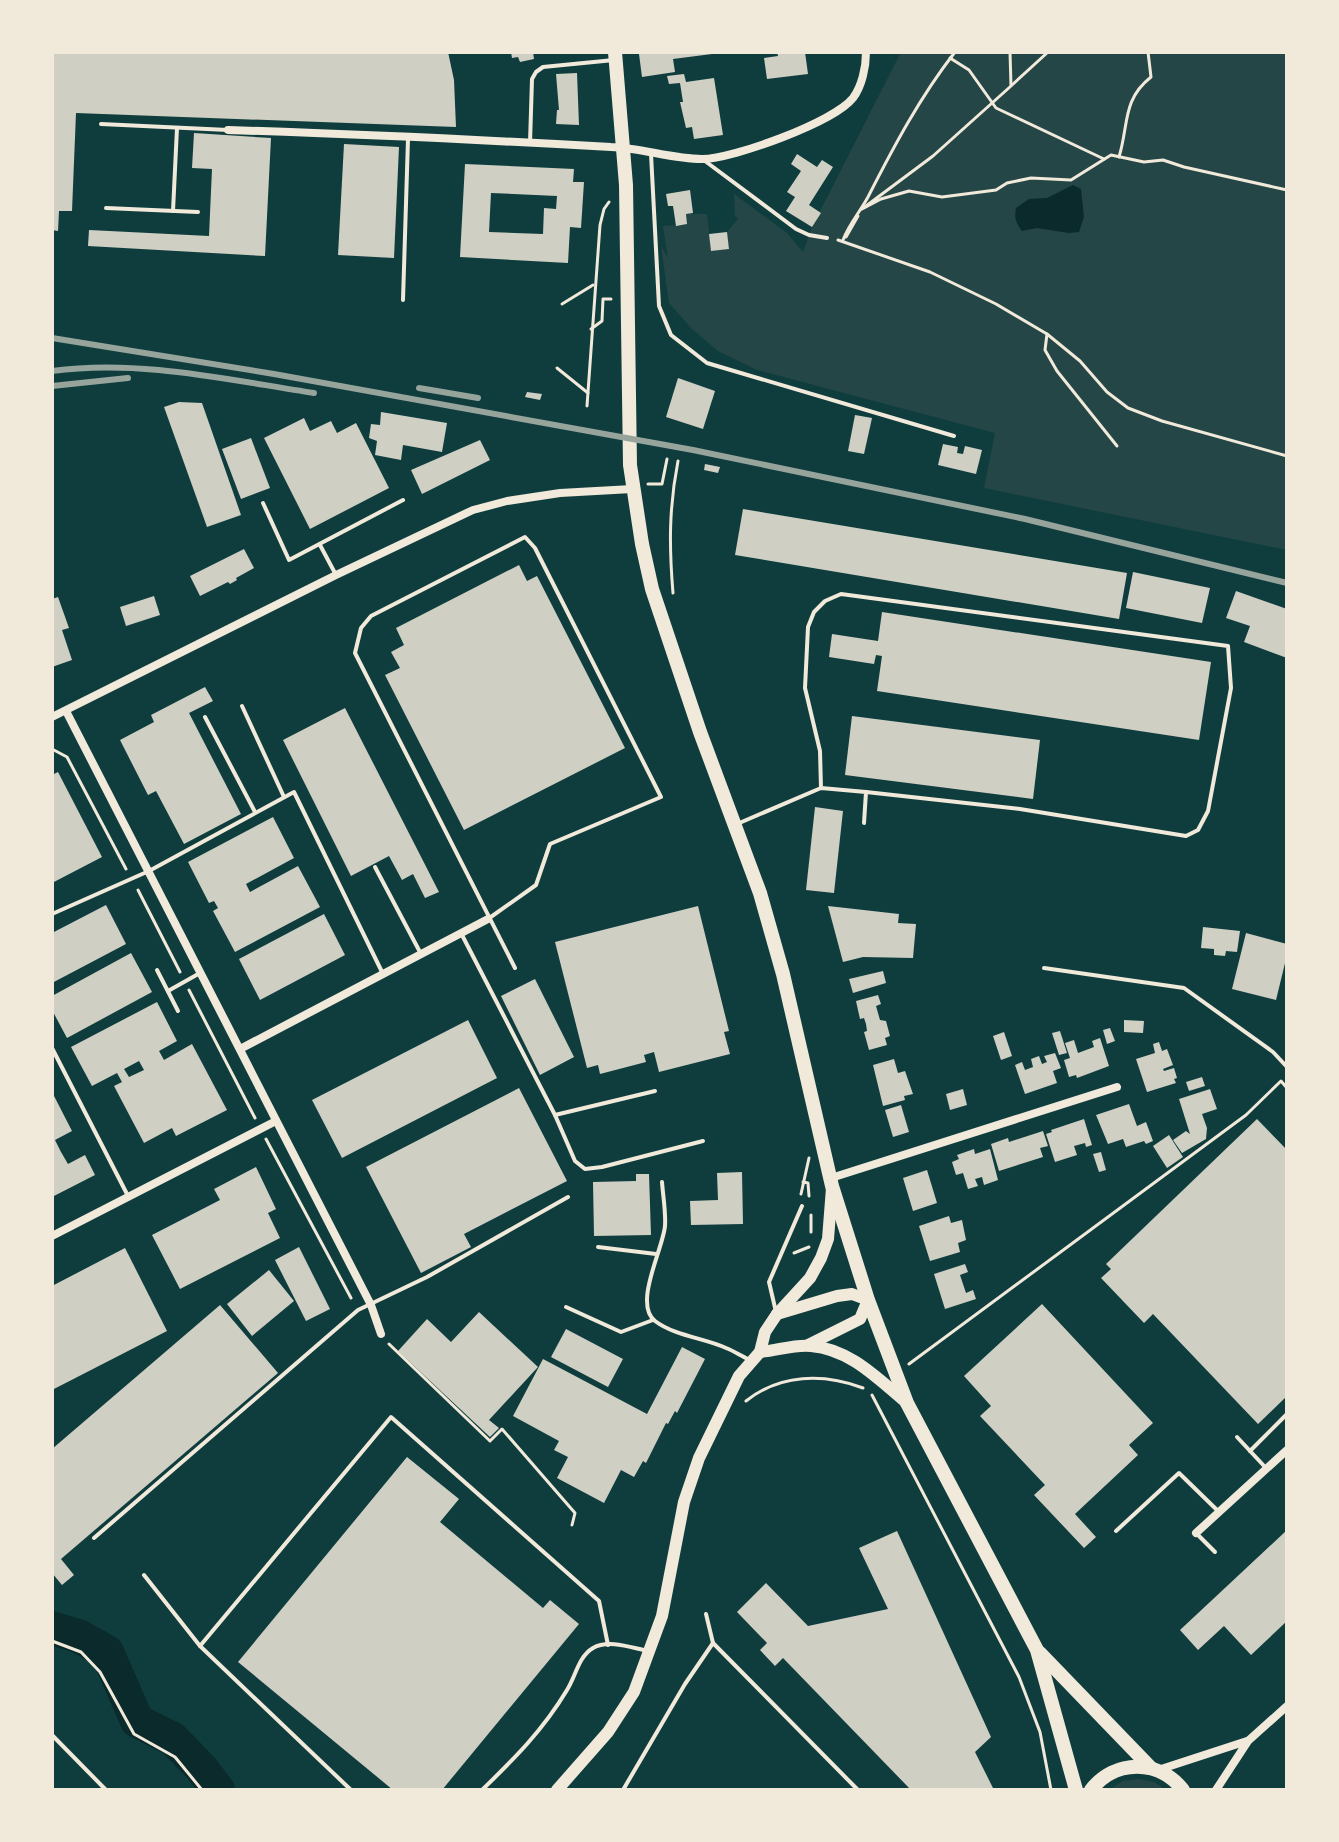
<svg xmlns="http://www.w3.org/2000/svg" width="1339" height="1842" viewBox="0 0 1339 1842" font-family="'Zilla Slab',serif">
<rect width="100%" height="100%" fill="#0f3d3e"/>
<g fill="#244646">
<polygon points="901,52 1287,52 1287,550 984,488 995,433 757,370 718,351 692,329 669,303 661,246 668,258 663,226 687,224 686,214 707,214 711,251 729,249 727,232 738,219 735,216 734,194 787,233 803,252 812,227"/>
<polygon points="1139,1779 1154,1782 1166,1790 1109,1790 1123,1781"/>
</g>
<path fill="#0a2a2b" d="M1073,185l8,4 3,28 -5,15 -10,1 -32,-5 -15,3c-6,-8 -8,-13 -6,-23l13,-9 18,-1z"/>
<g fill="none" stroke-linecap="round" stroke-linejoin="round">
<polyline stroke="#0a2a2b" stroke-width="34" points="52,1628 78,1636 107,1652 137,1721 173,1739 201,1768 218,1790"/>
</g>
<g fill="#cfcfc3" fill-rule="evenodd">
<polygon points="52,52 448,52 454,80 456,127 76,113 72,211 59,211 58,231 52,230"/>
<polygon points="511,52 533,52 534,59 520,62 518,57 512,58"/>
<polygon points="653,52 712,52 712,54 673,59 675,72 642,77 639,54"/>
<polygon points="777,52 805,52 808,74 767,79 764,58 778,56"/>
<polygon points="577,73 579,125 556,124 557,110 559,110 556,74"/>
<polygon points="684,74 686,82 714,78 723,135 694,139 692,127 686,128 680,102 683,102 680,83 669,84 667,76"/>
<polygon points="194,133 271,138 265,256 88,246 89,230 209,236 212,169 192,168"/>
<polygon points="344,144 399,147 394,258 338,255"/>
<polygon points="797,154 817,167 822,160 833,167 809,205 821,213 812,227 786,211 795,197 787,192 801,171 791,164"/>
<path d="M465,164l109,5 -1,13h11l-3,46 -11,-1 -2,36 -108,-6zM491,193l66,3 -1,13 -12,-1 -1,26 -54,-2z"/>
<polygon points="690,190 693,213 686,214 687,224 676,226 673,206 668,206 666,194"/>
<polygon points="727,232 729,249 711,251 709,234"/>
<polygon points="678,378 715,391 703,429 666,417"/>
<polygon points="527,392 542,394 540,400 525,397"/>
<polygon points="179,402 202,403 241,515 207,527 164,407"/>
<polygon points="381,412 447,423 442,452 403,445 401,460 375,455 377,441 369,438 371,424 380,425"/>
<polygon points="855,415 872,418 864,454 848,451"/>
<polygon points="304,418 310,431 331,421 337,433 356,423 389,488 310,529 264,438"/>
<polygon points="251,438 270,488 241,499 222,449"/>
<polygon points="480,440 490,460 422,494 411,470"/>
<polygon points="943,444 958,447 957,453 963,454 965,446 982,450 976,474 938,465"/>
<polygon points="705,464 720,467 718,473 704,470"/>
<polygon points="743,509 1127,573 1119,619 735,555"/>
<polygon points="244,549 254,568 236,578 237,580 230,584 228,582 200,596 190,576"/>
<polygon points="519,565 527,581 537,576 625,748 464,830 385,675 400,668 391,652 404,645 396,628"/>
<polygon points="1133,572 1210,588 1202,623 1126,608"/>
<polygon points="1236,591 1287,609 1287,658 1244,642 1250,626 1226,618"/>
<polygon points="154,596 160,615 126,626 120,607"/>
<polygon points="58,597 69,628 62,630 72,660 52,667 52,599"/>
<polygon points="882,612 1211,662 1199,740 877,691 882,656 876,655 874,664 829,657 832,634 878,641"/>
<polygon points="205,687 213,701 189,713 241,814 184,844 156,791 148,795 120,740 154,722 151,715"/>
<polygon points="345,708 439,892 425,898 413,874 402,880 389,856 351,876 283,740"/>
<polygon points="852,716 1040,740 1033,799 845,775"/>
<polygon points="58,772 102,857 52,883 52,775"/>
<polygon points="815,807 843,811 834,893 806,890"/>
<polygon points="273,817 294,858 246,884 250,892 298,866 320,907 235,952 213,911 218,908 214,901 209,903 188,862"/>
<polygon points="106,905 126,944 52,983 52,933"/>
<polygon points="698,906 729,1031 724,1032 730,1054 659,1072 654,1052 644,1055 646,1062 600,1074 598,1065 587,1068 555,942"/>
<polygon points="828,906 899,914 898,923 916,924 913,958 863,957 843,962"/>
<polygon points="324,914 345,955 260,1000 239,959"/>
<polygon points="1203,927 1240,931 1237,952 1226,951 1225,956 1214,955 1214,949 1201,948"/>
<polygon points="1246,933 1287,944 1287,955 1276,1000 1232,989"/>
<polygon points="131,953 152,992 67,1038 52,1010 52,996"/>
<polygon points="883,971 886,983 853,993 849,979"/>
<polygon points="535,979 574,1057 540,1075 501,996"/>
<polygon points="878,995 881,1004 876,1006 880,1020 886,1021 890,1036 885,1038 887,1045 869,1050 864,1032 867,1031 866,1024 864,1018 860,1019 856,1001"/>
<path d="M157,1002l20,39 -18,10 5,9 28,-16 35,66 -51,26 -4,-8 -28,15 -30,-57 8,-4 -5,-9 -25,13 -21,-39zM139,1061l5,9 -15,7 -5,-8z"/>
<polygon points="468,1020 497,1078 342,1158 312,1100"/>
<polygon points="1124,1020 1144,1021 1143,1033 1124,1032"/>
<polygon points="1110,1028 1115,1041 1107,1044 1103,1030"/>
<polygon points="1060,1031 1067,1053 1059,1055 1052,1033"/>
<polygon points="1004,1032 1012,1056 1001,1060 993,1036"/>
<polygon points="1100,1038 1109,1066 1077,1078 1076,1075 1069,1077 1064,1060 1070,1058 1065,1043 1074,1040 1078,1053 1094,1047 1092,1041"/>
<polygon points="1159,1042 1162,1051 1167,1049 1173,1065 1163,1069 1164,1071 1174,1068 1177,1078 1174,1079 1176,1083 1147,1092 1136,1059 1155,1053 1153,1044"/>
<polygon points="1055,1053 1061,1068 1053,1071 1057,1083 1025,1094 1015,1065 1022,1062 1025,1070 1033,1067 1031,1059 1039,1056 1042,1064 1047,1062 1044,1056"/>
<polygon points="894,1059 898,1073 905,1071 913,1094 904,1096 905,1100 883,1106 873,1065"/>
<polygon points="1202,1077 1205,1086 1189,1091 1186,1082"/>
<polygon points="519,1088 567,1181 464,1234 471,1247 421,1273 366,1167"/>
<polygon points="963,1089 967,1105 950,1110 946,1094"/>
<polygon points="1210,1089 1217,1109 1202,1114 1207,1128 1206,1139 1182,1153 1173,1140 1186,1131 1190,1134 1179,1099"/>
<polygon points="52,1092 72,1131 55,1140 61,1152 68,1164 85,1155 95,1175 52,1197"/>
<polygon points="1129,1104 1137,1126 1146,1122 1153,1141 1146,1144 1144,1141 1126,1147 1123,1139 1108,1144 1096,1115"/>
<polygon points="901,1105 909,1132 893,1137 885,1110"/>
<polygon points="1084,1119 1092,1145 1086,1147 1085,1143 1074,1146 1077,1155 1055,1162 1046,1134 1052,1132 1051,1130"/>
<polygon points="1257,1119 1287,1150 1287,1396 1258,1424 1153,1314 1144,1323 1101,1278 1111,1269 1106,1264"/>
<polygon points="1043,1131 1048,1146 1040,1148 1043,1157 999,1171 991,1144 1008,1138 1009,1142"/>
<polygon points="1169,1135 1183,1157 1167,1168 1153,1146"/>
<polygon points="974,1149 975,1154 990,1149 998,1180 984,1185 982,1177 975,1179 978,1186 968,1189 963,1173 956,1175 952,1162 959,1159 957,1155"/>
<polygon points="1101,1152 1106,1170 1099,1172 1093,1154"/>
<polygon points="256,1167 276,1209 268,1213 280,1238 180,1289 152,1235 220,1200 214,1189"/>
<polygon points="927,1170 937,1203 913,1211 903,1178"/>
<polygon points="742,1172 743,1224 691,1225 690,1201 718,1200 717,1173"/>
<polygon points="636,1174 649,1174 651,1235 594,1236 593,1182 636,1181"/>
<polygon points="949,1216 951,1223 962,1220 966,1240 958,1243 960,1252 930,1261 919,1226"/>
<polygon points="299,1247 330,1309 306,1321 275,1260"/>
<polygon points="125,1248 167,1331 52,1390 52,1286"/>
<polygon points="965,1264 968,1272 960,1275 966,1293 973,1290 976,1299 945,1309 934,1274"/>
<polygon points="269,1270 294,1301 252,1336 227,1304"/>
<polygon points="1042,1304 1153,1423 1129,1445 1138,1455 1075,1514 1096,1537 1084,1548 1034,1495 1045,1485 980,1416 991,1406 964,1376"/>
<polygon points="220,1305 278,1373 61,1559 74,1575 62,1585 52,1573 52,1449"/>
<polygon points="479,1312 538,1367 489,1420 499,1428 490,1437 398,1351 427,1319 451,1342"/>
<polygon points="566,1329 623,1359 608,1387 551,1357"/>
<polygon points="682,1347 705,1359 677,1413 675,1411 668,1424 666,1423 646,1463 643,1461 634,1477 621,1470 604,1503 557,1478 568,1457 554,1450 559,1441 513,1416 543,1359 647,1414"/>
<polygon points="407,1457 459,1499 440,1522 543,1608 550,1600 579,1624 442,1790 393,1790 238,1662"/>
<polygon points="1287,1530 1287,1621 1251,1655 1224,1626 1198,1650 1180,1630"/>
<polygon points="897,1531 991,1737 975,1752 994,1790 911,1790 783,1658 775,1666 760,1650 767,1643 737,1612 766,1583 808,1626 888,1609 859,1548"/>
</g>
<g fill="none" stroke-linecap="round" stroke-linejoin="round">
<g stroke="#f1e9da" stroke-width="3">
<polyline points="1010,52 1011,86 933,156 862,209 881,199 909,191 942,197 996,190 1007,183 1031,178 1071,180 1111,155 1144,162 1163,160 1184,167 1287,190"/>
<polyline points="950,58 969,70 996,108 1104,159"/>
<polyline points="1012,85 1048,52"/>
<path d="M1119,157c10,-33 3,-57 32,-80l-3,-25"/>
<polyline points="846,237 858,216"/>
<polyline points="838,240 930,272 996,304 1047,334 1080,361 1107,392 1128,408 1162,421 1287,456"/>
<path d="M843,240c6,-16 17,-28 25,-43 26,-51 52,-100 87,-145"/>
<polyline points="562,304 593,285"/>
<polyline points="591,329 602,321 603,299 611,299"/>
<polyline points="1047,334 1045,350 1057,371 1117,446"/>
<polyline points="557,368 588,393"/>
<polyline points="587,406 600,225 604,209 609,202"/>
<polyline points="648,484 662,484 667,459"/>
<path d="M673,593c-4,-47 -4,-86 5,-132"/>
<polyline points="52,749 67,757 126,869"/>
<polyline points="138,890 180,972"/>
<polyline points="189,990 255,1118"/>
<polyline points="266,1139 351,1298"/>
<polyline points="803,1182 808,1183 809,1196"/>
<polyline points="801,1194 809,1158"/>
<polyline points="811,1215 811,1232"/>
<polyline points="794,1253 809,1247"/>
<polyline points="389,1344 490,1441 502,1429 575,1513 572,1525"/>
<polyline points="909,1364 1246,1115 1281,1081 1287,1088"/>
<polyline points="872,1395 1019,1677 1040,1732 1051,1790"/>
<path d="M746,1401c34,-27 77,-28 117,-13"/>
<polyline points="52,1641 81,1652 100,1672 134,1734 175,1757 202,1790"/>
</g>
<g stroke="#f1e9da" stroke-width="4">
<polyline points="101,124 228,130"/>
<polyline points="530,143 532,79 536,72 543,67 614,60"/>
<polyline points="651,154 659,306 671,335 707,363 954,436"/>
<polyline points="705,161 796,229 809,235 827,238"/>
<polyline points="106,208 198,212"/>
<polyline points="173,211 177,128"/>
<polyline points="403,300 408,139"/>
<polyline points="263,503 289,560 403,500"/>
<polyline points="320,545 336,575"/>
<polyline points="242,706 284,797"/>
<polyline points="205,717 255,812"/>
<polyline points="821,788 820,751 805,688 808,627 814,612 825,601 841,594 1228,646 1231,688 1208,811 1198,830 1186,836 1020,809 866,792"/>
<polyline points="737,824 821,788 866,792 864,823"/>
<polyline points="375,867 421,954"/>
<polyline points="52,914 149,871 294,792 383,974"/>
<polyline points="488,919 536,885 550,844 661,797 535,548 525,537 371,616 361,628 355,653 515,968"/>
<polyline points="462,935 555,1115 655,1091"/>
<polyline points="1044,968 1184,988 1273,1052 1287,1067"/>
<polyline points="157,970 178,1011"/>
<polyline points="168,991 200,973"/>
<polyline points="52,1048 128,1196"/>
<polyline points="555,1115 575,1161 585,1169 602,1167 703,1141"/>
<path d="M662,1182c1,14 4,30 3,44 -2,23 -32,78 -10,95 20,15 49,17 71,27 8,3 15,8 22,11"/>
<polyline points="598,1247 656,1254"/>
<polyline points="566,1307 621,1332 653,1320"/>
<polyline points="776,1312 769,1282 802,1206"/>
<polyline points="1237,1437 1265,1467"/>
<polyline points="1250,1451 1287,1414"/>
<polyline points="1116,1531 1179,1473 1217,1510"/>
<polyline points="1196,1533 1215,1552"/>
<polyline points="94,1538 358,1310 427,1277 568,1197"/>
<polyline points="144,1575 200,1646 351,1790"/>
<polyline points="706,1614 713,1643"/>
<polyline points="200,1646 391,1417 599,1601 608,1645"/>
<polyline points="52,1735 106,1790"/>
<path d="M482,1790c33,-32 61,-60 85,-100 9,-14 11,-33 26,-42 16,-9 39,0 55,3"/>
<polyline points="623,1790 685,1684 713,1643 858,1790"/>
</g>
<g stroke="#f1e9da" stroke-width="8">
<path d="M228,130c128,4 256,10 383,17 31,1 61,12 91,12 31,0 132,-37 151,-61 9,-12 13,-31 13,-46"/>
<polyline points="66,711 371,1305 381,1334"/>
<polyline points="52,717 336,575 473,510 507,501 560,493 632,489"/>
<polyline points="240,1049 488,919"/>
<polyline points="831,1178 1117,1087"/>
<polyline points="52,1236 276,1121"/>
<polyline points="1196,1533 1287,1450"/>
<polyline points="1158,1770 1247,1741"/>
<polyline points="1216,1790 1248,1741 1287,1706"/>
</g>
<g stroke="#f1e9da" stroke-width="12">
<polyline points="777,1314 837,1296 852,1294 868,1300 860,1319 808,1345"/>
<path d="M760,1352c16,-1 35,-8 51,-6 39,3 67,33 96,57"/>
<polyline points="557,1790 608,1732 634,1692 662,1616 684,1502 699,1458 739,1376 760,1352 765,1332 777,1314 810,1278 821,1258 828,1239 832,1188"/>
</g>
<g stroke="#f1e9da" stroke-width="14">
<polyline points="615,52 626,185 630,465 642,544 652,589 700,732 760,893 783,974 832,1186 868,1300 907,1403 1037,1650 1076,1790"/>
<polyline points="1040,1653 1151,1768"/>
<path d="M1091,1790c24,-31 68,-31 92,0"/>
</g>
<g stroke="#97a49c" stroke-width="6">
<polyline points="52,338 274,374 693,450 1025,519 1287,583"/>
<path d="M52,371c87,-12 176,9 262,22"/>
<polyline points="52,386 128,378"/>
<polyline points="419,388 478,398"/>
</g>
</g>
<rect width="1339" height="1842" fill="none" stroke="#f1e9da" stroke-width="108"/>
</svg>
